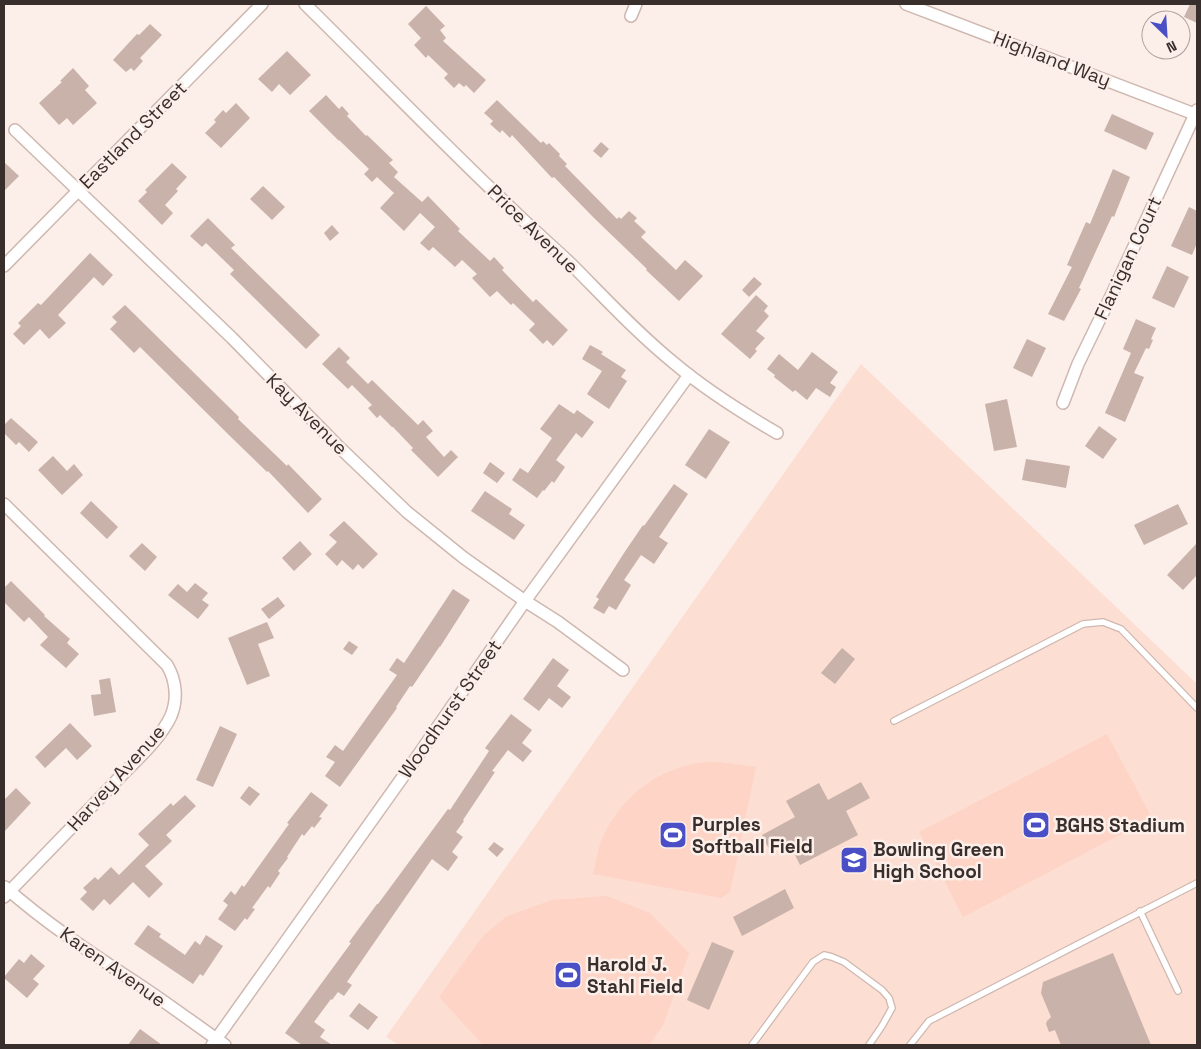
<svg xmlns="http://www.w3.org/2000/svg" width="1201" height="1049" viewBox="0 0 1201 1049" font-family="'Space Grotesk',sans-serif">
<rect width="100%" height="100%" fill="#fceee9"/>
<polygon fill="#fdded3" points="861,364 1197,684 1197,1045 399,1045 386,1037"/>
<g fill="#fdd4c6">
<polygon points="1107,734 1152,818 963,917 919,832"/>
<path d="M720,762l36,5 -26,125 -9,6 -128,-24c2,-9 4,-20 7,-30 16,-41 50,-71 93,-80 9,-2 18,-2 27,-2z"/>
<polygon points="607,896 650,913 689,953 663,1025 649,1045 483,1045 439,997 483,936 507,916 552,900"/>
</g>
<g fill="#c8b2aa">
<polygon points="1190,4 1197,4 1197,23 1184,17"/>
<polygon points="426,6 445,26 440,30 446,38 443,41 486,80 474,93 466,85 464,87 459,83 454,88 444,78 448,74 428,55 426,58 414,45 421,38 408,24"/>
<polygon points="150,24 162,35 140,58 143,61 134,71 131,68 126,72 113,60 137,34 139,35"/>
<polygon points="287,51 311,75 290,95 279,84 272,92 258,79"/>
<polygon points="73,68 89,86 85,90 97,103 73,125 67,118 59,125 39,103 62,82 60,81"/>
<polygon points="326,95 339,109 342,106 349,114 347,116 366,136 367,135 393,160 389,163 398,172 394,177 422,202 428,196 460,229 458,231 490,261 494,257 504,268 502,270 533,302 536,299 568,330 553,346 547,340 543,344 529,330 535,324 513,303 511,305 497,291 490,297 472,278 477,274 462,260 455,267 433,247 429,251 420,243 435,227 420,213 404,231 380,208 394,193 377,177 372,182 364,174 369,169 339,140 339,141 309,111"/>
<polygon points="497,100 541,143 543,141 547,145 549,143 560,154 559,156 567,164 565,166 617,219 619,217 621,219 629,211 637,218 634,221 646,232 641,237 676,270 685,260 703,276 679,301 646,270 647,269 594,218 554,177 552,178 512,135 510,138 502,130 500,133 490,124 493,121 484,113"/>
<polygon points="236,103 250,118 221,148 205,133 216,122 214,120 223,110 226,113"/>
<polygon points="1112,114 1154,133 1146,150 1104,131"/>
<polygon points="601,142 609,149 601,158 593,151"/>
<polygon points="4,162 19,176 4,191"/>
<polygon points="172,163 187,177 176,189 178,191 165,205 173,213 162,225 138,201 147,192 145,190"/>
<polygon points="1113,169 1130,177 1114,217 1112,216 1079,288 1081,289 1064,321 1048,314 1072,267 1067,265 1086,222 1090,224"/>
<polygon points="263,186 285,207 272,220 250,199"/>
<polygon points="1189,207 1197,211 1197,243 1192,255 1171,246"/>
<polygon points="208,218 235,245 231,248 320,335 306,349 230,274 234,270 206,243 202,247 190,236"/>
<polygon points="332,225 339,233 330,241 324,233"/>
<polygon points="90,253 113,275 103,286 94,277 58,315 66,323 49,339 40,329 24,345 13,334 21,326 18,323 38,303 41,305"/>
<polygon points="1167,266 1189,277 1174,308 1152,298"/>
<polygon points="754,277 762,284 749,297 742,290"/>
<polygon points="756,295 768,306 764,311 769,316 756,331 765,338 755,349 757,351 750,359 721,334"/>
<polygon points="125,305 239,417 238,419 287,466 288,464 322,499 308,513 268,471 267,472 232,438 140,347 134,353 110,329 117,322 112,317"/>
<polygon points="1136,319 1156,328 1151,339 1153,340 1149,349 1146,348 1134,373 1144,377 1125,422 1105,413 1131,353 1123,349"/>
<polygon points="1027,339 1046,348 1032,377 1013,368"/>
<polygon points="590,345 603,352 601,354 626,370 621,377 627,381 609,409 587,394 602,371 582,359"/>
<polygon points="339,347 350,358 346,362 368,384 372,380 418,425 423,420 433,431 426,437 444,457 451,450 458,457 438,477 411,450 413,448 393,427 392,427 380,415 377,418 368,408 372,405 352,385 348,389 322,364"/>
<polygon points="812,352 838,372 830,383 836,387 830,397 816,388 807,400 795,390 793,392 774,377 775,375 767,369 779,354 798,370"/>
<polygon points="1007,399 1017,447 994,451 985,404"/>
<polygon points="559,404 574,414 577,410 594,422 582,438 576,433 556,460 565,467 554,483 552,481 544,491 543,490 537,498 512,480 520,468 528,473 552,438 540,429"/>
<polygon points="11,418 38,442 29,452 19,442 16,445 4,433 4,425"/>
<polygon points="1099,426 1117,439 1103,459 1085,446"/>
<polygon points="709,429 730,442 706,479 685,465"/>
<polygon points="53,456 67,471 74,464 83,475 62,495 38,470"/>
<polygon points="1026,459 1070,466 1066,488 1022,480"/>
<polygon points="490,462 505,473 497,483 483,473"/>
<polygon points="674,484 688,494 659,537 668,543 654,564 641,555 624,580 631,585 616,610 609,606 604,614 593,608 599,599 596,597 624,553 643,525 644,526"/>
<polygon points="485,491 512,509 509,514 525,525 514,540 471,511"/>
<polygon points="91,501 118,527 107,539 80,513"/>
<polygon points="1178,504 1188,524 1144,545 1134,525"/>
<polygon points="344,521 378,554 363,569 358,564 353,570 342,560 337,566 325,554 337,542 329,535"/>
<polygon points="300,541 312,554 294,571 282,558"/>
<polygon points="142,543 157,557 145,571 129,556"/>
<polygon points="1197,543 1197,575 1183,590 1167,575"/>
<polygon points="11,581 45,615 44,616 70,639 67,643 79,654 66,668 40,645 48,637 29,617 24,622 4,602 4,588"/>
<polygon points="195,583 208,593 202,600 209,605 198,619 168,595 178,584 187,592"/>
<polygon points="453,589 470,600 440,647 440,646 412,687 410,686 396,707 397,708 340,787 325,776 335,762 326,757 335,745 343,751 397,675 389,670 397,658 404,663"/>
<polygon points="278,597 285,606 269,619 261,609"/>
<polygon points="267,622 274,638 258,644 270,676 247,685 228,638"/>
<polygon points="349,641 358,647 352,655 343,649"/>
<polygon points="842,648 855,659 835,684 821,673"/>
<polygon points="553,658 569,670 557,686 571,697 562,708 549,698 539,711 523,699"/>
<polygon points="110,678 116,712 94,716 91,695 101,694 99,680"/>
<polygon points="511,714 532,730 522,743 532,751 523,762 508,750 492,771 495,772 463,820 464,821 456,832 463,837 452,852 458,857 448,871 432,859 347,982 352,985 344,996 338,992 332,1000 331,999 314,1022 325,1030 320,1037 332,1045 302,1045 285,1033 351,943 349,942 377,904 378,904 448,809 450,810 489,751 485,748"/>
<polygon points="70,723 92,746 77,760 66,748 45,768 35,757"/>
<polygon points="220,726 237,734 213,787 196,780"/>
<polygon points="861,782 870,798 846,811 858,835 800,865 788,841 770,851 762,835 795,817 786,801 819,783 828,800"/>
<polygon points="249,786 260,794 250,806 240,798"/>
<polygon points="16,788 31,803 4,832 4,800"/>
<polygon points="311,792 328,805 319,817 322,818 314,828 312,826 304,836 302,834 287,857 288,858 278,871 280,873 270,888 268,886 252,908 255,909 247,920 245,918 235,931 218,919 228,905 223,901 231,891 235,895 242,885 244,887 289,824 287,823"/>
<polygon points="185,795 196,806 166,835 172,841 145,866 163,884 149,898 133,882 110,905 104,899 93,911 80,899 87,892 83,888 95,877 98,880 111,867 119,875 149,845 138,834 171,803 173,806"/>
<polygon points="494,842 504,849 497,857 488,849"/>
<polygon points="785,889 794,908 742,936 733,917"/>
<polygon points="148,925 161,934 159,937 185,955 195,941 200,945 206,935 223,946 203,976 200,974 193,984 134,944"/>
<polygon points="712,942 734,951 709,1010 687,1000"/>
<polygon points="1113,953 1151,1045 1061,1045 1055,1030 1049,1032 1046,1024 1047,1021 1051,1017 1041,993 1043,982"/>
<polygon points="31,954 45,966 33,979 39,984 27,998 4,978 4,977 19,959 24,963"/>
<polygon points="359,1003 378,1017 368,1030 349,1016"/>
<polygon points="140,1029 162,1045 128,1045"/>
</g>
<g fill="none" stroke-linecap="round" stroke-linejoin="round">
<defs>
<g id="service">
<polyline points="894,721 1083,624 1103,622 1121,629 1197,708"/>
<polyline points="1140,911 1178,991"/>
<polyline points="752,1045 813,962 824,955 832,957 844,962 882,990 889,998 892,1008 882,1026 869,1045"/>
<polyline points="910,1045 929,1021 1197,883"/>
</g>
<g id="minor">
<path d="M305,4c69,68 136,138 207,205 19,19 39,36 58,54 34,34 67,70 104,100 32,27 67,49 103,70"/>
<polyline points="906,4 1197,115"/>
<polyline points="631,16 636,4"/>
<polyline points="15,130 232,338 337,445 407,512 464,558 525,601 558,622 623,670"/>
<polyline points="4,266 262,4"/>
<polyline points="1063,403 1078,364 1112,294 1197,110"/>
<path d="M4,504l163,161c9,15 11,34 4,51 -12,25 -35,44 -54,64 -37,39 -75,78 -113,117"/>
<path d="M5,887c44,39 94,71 142,103 27,18 52,37 78,55"/>
<polyline points="212,1045 412,764 525,601 689,375"/>
</g>
</defs>
<use href="#service" stroke="#ceb8b0" stroke-width="8"/>
<use href="#minor" stroke="#ceb8b0" stroke-width="14"/>
<use href="#service" stroke="#fff" stroke-width="5.5"/>
<use href="#minor" stroke="#fff" stroke-width="11"/>
</g>
<defs>
<symbol id="stadium-square" viewBox="-11 -11 22 22"><rect x="-9" y="-9" width="18" height="18" rx="4" fill="#4b4fc5" stroke="#fceee9"/><path d="M0-5a6.5 5 0 1 0 0 10a6.5 5 0 1 0 0-10ZM-3.5-1.8h7v3.6h-7Z" fill="#fff"/></symbol>
<symbol id="school-square" viewBox="-11 -11 22 22"><rect x="-9" y="-9" width="18" height="18" rx="4" fill="#4b4fc5" stroke="#fceee9"/><path d="M0-5L7-2L0 1L-7-2ZM-4 1L0 2.5L4 1V4Q0 6-4 4Z" fill="#fff"/></symbol>
</defs>
<g fill-rule="evenodd">
<use href="#stadium-square" x="1020" y="809" width="32" height="32"/>
<use href="#stadium-square" x="657" y="819" width="32" height="32"/>
<use href="#school-square" x="838" y="844" width="32" height="32"/>
<use href="#stadium-square" x="552" y="959" width="32" height="32"/>
</g>
<g text-anchor="middle" dominant-baseline="central" stroke-width="5" stroke-linejoin="round" paint-order="stroke">
<g font-size="19" fill="#382f2c" stroke="#fceee9">
<text transform="translate(1052 59) rotate(21)">Highland Way</text>
<text transform="translate(133 135) rotate(-45)">Eastland Street</text>
<text transform="translate(533 229) rotate(44)">Price Avenue</text>
<text transform="translate(1128 258) rotate(-65)">Flanigan Court</text>
<text transform="translate(307 414) rotate(45)">Kay Avenue</text>
<text transform="translate(450 709) rotate(-55)">Woodhurst Street</text>
<text transform="translate(116 778) rotate(-48)">Harvey Avenue</text>
<text transform="translate(113 967) rotate(35)">Karen Avenue</text>
</g>
<g font-size="19" font-weight="bold" fill="#382f2c" stroke="#fceee9" text-anchor="start">
<text x="692" y="824">Purples<tspan x="692" dy="22">Softball Field</tspan></text>
<text x="1055" y="825">BGHS Stadium</text>
<text x="873" y="849">Bowling Green<tspan x="873" dy="22">High School</tspan></text>
<text x="587" y="964">Harold J.<tspan x="587" dy="22">Stahl Field</tspan></text>
</g>
</g>
<rect width="1201" height="1049" fill="none" stroke="#382f2c" stroke-width="10"/>
<g transform="translate(1166 35) rotate(155)"><circle r="24" fill="#fceee9" stroke="#aea29d"/>
<path d="M0-4L9 19L0 12L-9 19Z" fill="#4b4fc5"/>
<text y="-8" font-size="14" font-weight="bold" text-anchor="middle" fill="#382f2c">N</text>
</g>
</svg>
